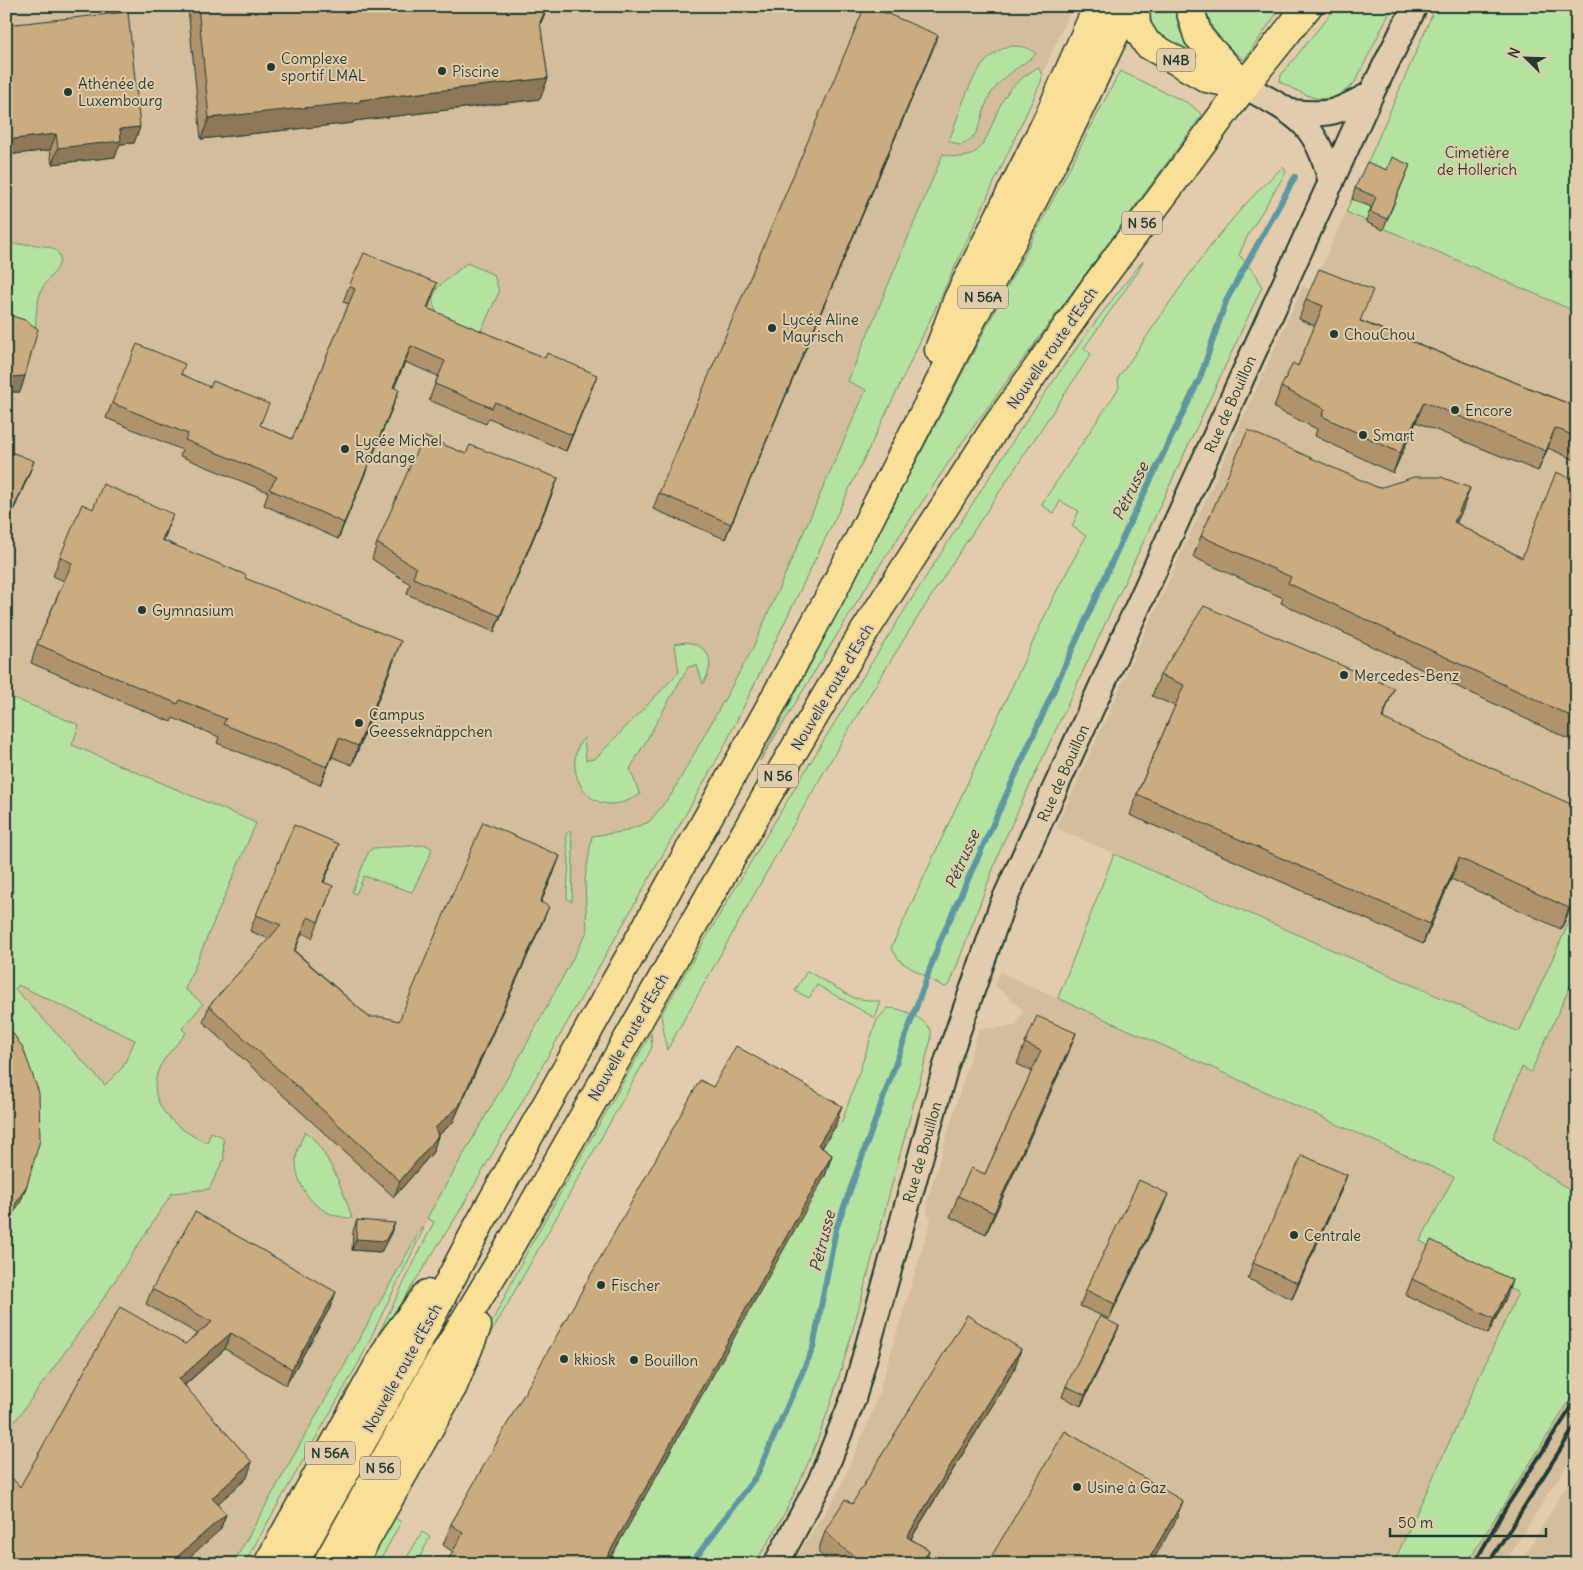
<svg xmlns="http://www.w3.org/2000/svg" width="1583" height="1570" viewBox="0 0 1583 1570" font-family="Delius,sans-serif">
<rect width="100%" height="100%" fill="#e2ccab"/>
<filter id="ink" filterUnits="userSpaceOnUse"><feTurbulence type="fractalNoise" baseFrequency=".02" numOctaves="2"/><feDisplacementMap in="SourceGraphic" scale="10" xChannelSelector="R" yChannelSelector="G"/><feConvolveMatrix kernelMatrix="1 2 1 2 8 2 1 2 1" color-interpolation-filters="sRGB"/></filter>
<g filter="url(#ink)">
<g fill="#d3bd9a">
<polygon points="6,6 1072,6 1042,75 1038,67 1014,84 981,146 974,155 964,158 943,154 848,381 866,389 752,650 670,795 649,822 622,832 592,836 585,879 587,932 523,1051 233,1564 6,1564"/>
<polygon points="1346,212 1577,312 1577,905 1520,1032 1056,828 1303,286 1311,290"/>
<polygon points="1577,971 1577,1195 1493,1139 1522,1066 1531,1072"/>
<polygon points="1000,972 1454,1177 1420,1241 1518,1292 1393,1564 792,1564 839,1490 874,1408 931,1220 927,1211 928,1198 979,1029 1016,1026 1023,1010 995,985"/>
<polygon points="1577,1389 1577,1449 1504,1564 1466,1564"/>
<polygon points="1577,1470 1577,1564 1520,1564 1566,1486"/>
</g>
<g fill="#b5e2a1" stroke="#6a906a" fill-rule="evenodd">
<path d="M1153,6h21l6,26 13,19 -1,4c-17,-10 -51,-24 -39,-49z"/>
<path d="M1206,6h76l-38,54c-20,-16 -34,-27 -38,-54z"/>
<path d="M1337,6h56l-38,76c-28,29 -44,15 -75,0l1,-7z"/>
<polygon points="1436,6 1577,6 1577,312 1346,212"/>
<path d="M1009,46c11,0 18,0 27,8 -16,13 -37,24 -47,43 -8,15 -8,45 -30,48l-10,-4c13,-33 23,-83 60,-95z"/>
<path d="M1038,67l4,8 -1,7 -146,313 -171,352 -266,467 -89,139 65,-131 -7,-4 96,-167 64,-119 -2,-53 7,-43 30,-4 27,-10 22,-27 81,-145 114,-260 -18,-9 95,-227c44,15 44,-27 61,-56 8,-14 21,-22 34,-31z"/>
<polygon points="1120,71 1190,104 1202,115 961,444 876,571 760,761"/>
<path d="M1283,167l3,5 -38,63 -9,20 18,21 5,11 -260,558 -52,139 -5,3 -3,-1 -41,-24 -10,-14 163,-352 32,-60 -14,-10 7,-15 -19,-10 -6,12 -13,-8 78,-117 -1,-10c51,-72 98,-152 165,-211z"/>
<path d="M6,244c13,1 62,-4 53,20 -3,9 -13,16 -17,25 -7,15 -6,35 -7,51l-2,4 -27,-12z"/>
<path d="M1143,261l-6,12 -53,75 7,6c-70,106 -142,211 -208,319 -76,124 -145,251 -216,377l-6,-35c91,-157 184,-313 282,-465 63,-99 126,-199 200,-289z"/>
<polygon points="467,263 494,275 499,292 480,333 440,324 432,299 438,287"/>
<path d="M686,642c26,5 29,21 17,42l-6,-19 -9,2 -58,102 10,26c-10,5 -19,9 -30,9 -32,-1 -46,-45 -26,-66l2,22 9,-1 84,-87 -4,-28z"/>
<path d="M6,695l73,30 -7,20 184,78 -71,166 18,15 -21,25 4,4c-9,12 -23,24 -28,38 -13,36 21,59 49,72l4,-11 12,5 1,22 -15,30 -37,4 -69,106 -97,135v-209l15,-24 8,-22 5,-23 -28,-108zM18,985l117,55 -12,27 -18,18 -90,-96z"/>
<polygon points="570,830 573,849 572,902 567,898 567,893 569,861 566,834"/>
<polygon points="426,845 431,848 431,853 412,892 364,876 356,894 352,892 369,851 373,848"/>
<polygon points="1114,854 1519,1032 1577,905 1577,971 1531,1072 1522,1067 1493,1139 1577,1195 1577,1389 1466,1564 1393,1564 1518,1293 1420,1241 1454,1177 1058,998"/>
<polygon points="807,971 854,998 881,1002 875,1018 817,985 809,998 795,991"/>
<path d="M888,1008c15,0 34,9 43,22v9c-20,76 -41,151 -61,227 -27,102 -55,209 -116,298h-147l217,-388 -13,-10 24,-39 7,-5 35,-102z"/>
<polygon points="651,1033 652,1047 648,1055 451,1404 528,1250"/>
<path d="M305,1132c21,13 40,63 47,86 -31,0 -56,-26 -56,-57 0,-10 5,-20 9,-29z"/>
<polygon points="422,1227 424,1228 358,1364 244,1564 233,1564"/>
<polygon points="395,1518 401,1522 378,1564 363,1564 381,1531"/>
<polygon points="422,1532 430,1537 416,1564 403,1564"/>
</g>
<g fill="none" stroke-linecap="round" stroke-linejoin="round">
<polyline stroke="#5e97a1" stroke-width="6" points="691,1564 757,1475 813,1348 836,1229 940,941 1126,531 1200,378 1226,301 1295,177"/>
<defs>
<g id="minor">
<path d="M1244,86c51,28 73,35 87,97"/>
<path d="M1292,112c39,4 46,0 79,-18"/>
<polyline points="776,1564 820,1482 853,1399 947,1062 1002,905 1371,94 1415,6"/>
</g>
<g id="major">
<polyline points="1135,6 1136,26 1147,44 1207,78 1244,86"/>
<polyline points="1189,6 1198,36 1244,86"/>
<polyline points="1047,121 1098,6"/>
<polyline points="1070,128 1128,6"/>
<polyline points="1095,287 1244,86 1308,6"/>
</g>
<g id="highway">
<polyline points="939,350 958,299 1047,121"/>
<polyline points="268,1564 392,1341 427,1294"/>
<polyline points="293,1564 412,1353 480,1223 770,707 830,596 1070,128"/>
<polyline points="327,1564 434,1372 508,1249 762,804 861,637 993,431 1095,287"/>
<polyline points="352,1564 453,1386 477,1326"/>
</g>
</defs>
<use href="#minor" stroke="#1f3d34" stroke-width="28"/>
<use href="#major" stroke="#1f3d34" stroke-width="31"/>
<use href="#highway" stroke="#1f3d34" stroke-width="31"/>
<use href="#minor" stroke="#e2ccab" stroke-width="24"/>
<use href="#major" stroke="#fbdf96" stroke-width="28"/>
<use href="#highway" stroke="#fbdf96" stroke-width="28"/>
<g stroke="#1f3d34" stroke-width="4">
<polyline points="1474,1564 1505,1509 1577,1399"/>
<polyline points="1488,1564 1577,1423"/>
</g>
</g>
<g fill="#af936d" stroke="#1f3d34">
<polygon points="189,6 548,6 540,25 548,78 540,99 354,121 353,123 201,139 188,8"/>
<polygon points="6,25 140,127 134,143 120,144 115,157 52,164 50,150 6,155"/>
<polygon points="938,35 932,51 725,539 653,509 659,493"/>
<polygon points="1410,165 1383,230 1366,222 1371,207 1352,199 1355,188 1387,170"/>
<polygon points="437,283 428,309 545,358 597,375 566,451 489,418 486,424 429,400 438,376 405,362 394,388 393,406 338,539 264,505 268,492 180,456 182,450 106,418 112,403 181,374 261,426 292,439 349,304 343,302 349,286"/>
<polygon points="1306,299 1577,407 1577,461 1548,448 1538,471 1416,422 1393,473 1315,436 1317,429 1274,408 1281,387 1298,366 1315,326 1299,319"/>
<polygon points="6,314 25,376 20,392 6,392"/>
<polygon points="466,454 558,478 552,494 494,632 407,594 410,584 372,559 377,543"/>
<polygon points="1577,466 1577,743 1281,603 1283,598 1193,557 1201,536 1379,488 1463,509 1456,523 1522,558 1572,479"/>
<polygon points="93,509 167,532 163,540 245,578 394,660 352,765 332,757 320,785 217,743 219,737 173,718 171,722 31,663 37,644 64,581 53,576 60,557"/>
<polygon points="1160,675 1394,688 1383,718 1577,894 1561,929 1451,879 1423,944 1130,815 1137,794 1175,706 1152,696"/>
<polygon points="333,860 324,882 327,901 312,938 302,933 295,951 369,1017 399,1021 554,872 541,902 543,921 453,1122 438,1136 433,1152 394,1197 203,1022 209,1006 269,939 250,931 256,915"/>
<polygon points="1076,1033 1068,1054 986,1234 950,1217 958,1196 985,1174 1032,1071 1017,1064 1025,1043"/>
<polygon points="713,1087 835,1127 822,1148 832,1155 825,1176 453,1552 443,1545 451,1524"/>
<polygon points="1347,1175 1341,1191 1292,1299 1248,1279 1253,1263"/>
<polygon points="1162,1209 1109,1319 1080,1306 1086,1290"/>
<polygon points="357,1220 391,1233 381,1252 352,1250 353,1231"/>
<polygon points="1412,1279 1507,1296 1488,1334 1406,1295"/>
<polygon points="152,1289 330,1308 286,1385 225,1349 185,1385 247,1478 217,1504 226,1514 220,1530 20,1487 198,1334 146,1304"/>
<polygon points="1119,1326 1115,1336 1081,1406 1062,1397 1066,1386"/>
<polygon points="1021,1349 1014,1370 911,1539 929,1550 924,1564 830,1564 818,1552 825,1531 852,1504"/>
</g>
<g fill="#8f7859" stroke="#1f3d34">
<polygon points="547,6 548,6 532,43 540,22"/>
<polygon points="938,35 932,51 725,539 731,524"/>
<polygon points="548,78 540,99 354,121 353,123 201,139 209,118"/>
<polygon points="140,127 134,143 120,144 115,157 52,164 58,148 120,129"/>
<polygon points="56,134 50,150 6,155 6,140"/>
<polygon points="411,346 405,362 388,403 393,387"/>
<polygon points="597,375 591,391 566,451 572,435"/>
<polygon points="25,376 20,392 6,392 6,385 9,377"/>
<polygon points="399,390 393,406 338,539 344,523"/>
<polygon points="1424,402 1416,422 1393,473 1400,453"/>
<polygon points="1555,428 1548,448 1538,471 1546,451"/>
<polygon points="34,461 28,477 6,528 6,526"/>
<polygon points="558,478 552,494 494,632 500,616"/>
<polygon points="1470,488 1463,509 1447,543 1454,522"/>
<polygon points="173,514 167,532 156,558 162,540"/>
<polygon points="401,641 394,660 352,765 358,746"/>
<polygon points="339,738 332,757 320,785 327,767"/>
<polygon points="339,844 333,860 317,897 323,882"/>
<polygon points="560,856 554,872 534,918 540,902"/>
<polygon points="1459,858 1451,879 1423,944 1430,924"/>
<polygon points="1577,890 1577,894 1561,929 1569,908"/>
<polygon points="549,906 543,921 453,1122 429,1144 435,1128"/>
<polygon points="1076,1033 1068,1054 986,1234 994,1213"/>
<polygon points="842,1106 835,1127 810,1166 818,1145"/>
<polygon points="438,1136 433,1152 394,1197 400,1181"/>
<polygon points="832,1155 825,1176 607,1564 603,1564"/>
<polygon points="1347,1175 1341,1191 1292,1299 1298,1283"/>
<polygon points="27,1185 21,1201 9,1221 6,1225 6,1217"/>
<polygon points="1168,1194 1162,1209 1109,1319 1115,1304"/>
<polygon points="395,1223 391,1233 381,1252 352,1250 356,1239"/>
<polygon points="1512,1280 1507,1296 1488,1334 1494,1319"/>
<polygon points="336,1292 330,1308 286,1385 292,1369"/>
<polygon points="1119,1326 1115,1336 1081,1406 1085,1395"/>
<polygon points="231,1333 225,1349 173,1395 179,1379"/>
<polygon points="1021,1349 1014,1370 899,1558 907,1537"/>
<polygon points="252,1462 247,1478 206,1514 212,1498"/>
<polygon points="1183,1501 1175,1522 1151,1564 1146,1564"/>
<polygon points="226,1514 220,1530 182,1564 169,1564"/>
<polygon points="929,1550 924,1564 921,1564"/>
</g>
<g fill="#ccab7f" stroke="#1f3d34">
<polygon points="198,6 547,6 540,22 548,78 360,100 360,102 209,118"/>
<polygon points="865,6 869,6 938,35 731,524 659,493"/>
<polygon points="128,12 140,127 120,129 121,141 58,148 56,134 6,140 6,25"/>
<polygon points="1392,157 1410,165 1387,219 1370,212 1376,197 1355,188 1367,162 1387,170"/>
<polygon points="364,253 437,283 427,308 545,358 547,353 597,375 572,435 495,402 492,408 435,384 445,361 411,346 393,387 399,390 344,523 269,489 277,477 185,440 188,434 112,403 137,344 185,364 181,374 210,387 213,381 269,404 260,425 292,439 355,289 349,286"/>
<polygon points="1319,269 1373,290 1360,321 1577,407 1577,437 1555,428 1546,451 1424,402 1400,453 1322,416 1325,409 1281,387 1293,363 1298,366 1323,306 1306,299"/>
<polygon points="6,314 25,320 38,329 25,376 9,377 6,376"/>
<polygon points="1248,430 1379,488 1414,477 1441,477 1470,488 1454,522 1522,558 1556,472 1572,479 1577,466 1577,719 1288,583 1291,577 1201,536"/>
<polygon points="423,436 466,454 470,445 558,478 500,616 413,578 416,568 377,543"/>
<polygon points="6,450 34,461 6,526"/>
<polygon points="103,484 173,514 162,540 246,575 245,578 401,641 358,746 339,738 327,767 223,724 226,719 180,700 178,704 37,644 72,563 60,557 82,504 93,509"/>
<polygon points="1204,606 1394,688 1382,718 1577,807 1577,890 1569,908 1459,858 1430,924 1137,794 1184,685 1160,675"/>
<polygon points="483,822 560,856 540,902 549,906 459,1106 435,1128 438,1136 400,1181 209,1006 281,925 256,915 294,825 339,844 323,882 333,886 318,922 308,917 294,951 369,1017 383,1017 399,1021"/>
<polygon points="1037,1016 1076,1033 994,1213 958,1196 971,1168 985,1174 1041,1051 1025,1043"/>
<polygon points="6,1024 10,1029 23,1048 39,1093 40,1140 27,1185 15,1205 6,1217"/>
<polygon points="736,1046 842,1106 818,1145 832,1155 603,1564 446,1564 463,1533 451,1524 700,1080 713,1087"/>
<polygon points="1302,1155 1347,1175 1298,1283 1253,1263"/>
<polygon points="1139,1180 1168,1194 1115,1304 1086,1290"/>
<polygon points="195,1212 336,1292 292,1369 231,1333 179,1379 252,1462 212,1498 226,1514 169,1564 6,1564 6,1471 20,1487 120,1307 185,1344 212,1322 152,1289"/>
<polygon points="357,1220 395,1223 385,1241 356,1239"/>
<polygon points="1431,1240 1512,1280 1494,1319 1412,1279"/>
<polygon points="967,1315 1021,1349 907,1537 929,1550 921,1564 865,1564 843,1548 825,1531 845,1499 852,1504"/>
<polygon points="1100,1316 1119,1326 1085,1395 1066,1386"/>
<polygon points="1065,1431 1183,1501 1146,1564 987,1564"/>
</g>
</g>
<g fill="#1f3d34" stroke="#e2ccab" stroke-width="2">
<circle cx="271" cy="67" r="5"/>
<circle cx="442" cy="71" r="5"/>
<circle cx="68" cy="92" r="5"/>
<circle cx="772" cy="328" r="5"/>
<circle cx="1334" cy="334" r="5"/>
<circle cx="1455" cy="410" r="5"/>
<circle cx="1363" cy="435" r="5"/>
<circle cx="345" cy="449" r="5"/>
<circle cx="142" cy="610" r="5"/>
<circle cx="1344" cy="675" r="5"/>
<circle cx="359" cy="723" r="5"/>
<circle cx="1294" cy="1235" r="5"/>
<circle cx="601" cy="1285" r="5"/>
<circle cx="564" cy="1359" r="5"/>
<circle cx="634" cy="1360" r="5"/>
<circle cx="1077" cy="1487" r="5"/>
</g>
<g text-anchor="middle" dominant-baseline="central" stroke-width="4" stroke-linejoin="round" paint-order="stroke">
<g fill="#e2ccab" stroke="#5a6858" stroke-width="1">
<rect x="1157" y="48.5" width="38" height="23" rx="4"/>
<rect x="1122" y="211.5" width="40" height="23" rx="4"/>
<rect x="958" y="285.5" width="50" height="23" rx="4"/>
<rect x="758" y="764.5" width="40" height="23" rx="4"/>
<rect x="305" y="1441.5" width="50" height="23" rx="4"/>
<rect x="360" y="1456.5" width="40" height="23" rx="4"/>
</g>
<g font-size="14" font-weight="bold" fill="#1f3d34">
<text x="1176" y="60">N4B</text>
<text x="1142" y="223">N 56</text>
<text x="983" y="297">N 56A</text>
<text x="778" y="776">N 56</text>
<text x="330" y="1453">N 56A</text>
<text x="380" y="1468">N 56</text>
</g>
<g font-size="15" fill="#1f3d34" stroke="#e2ccab" text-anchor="start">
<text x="281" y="58">Complexe<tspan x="281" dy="17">sportif LMAL</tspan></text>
<text x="452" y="71">Piscine</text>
<text x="78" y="83">Athénée de<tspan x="78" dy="17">Luxembourg</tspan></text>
<text x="782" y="319">Lycée Aline<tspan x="782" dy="17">Mayrisch</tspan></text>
<text x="1344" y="334">ChouChou</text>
<text x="1465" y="410">Encore</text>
<text x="1373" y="435">Smart</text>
<text x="355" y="440">Lycée Michel<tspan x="355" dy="17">Rodange</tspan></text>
<text x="152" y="610">Gymnasium</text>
<text x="1354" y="675">Mercedes-Benz</text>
<text x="369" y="714">Campus<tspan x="369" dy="17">Geesseknäppchen</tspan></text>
<text x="1304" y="1235">Centrale</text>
<text x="611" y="1285">Fischer</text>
<text x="574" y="1359">kkiosk</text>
<text x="644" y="1360">Bouillon</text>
<text x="1087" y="1487">Usine à Gaz</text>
</g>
<g font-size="15" fill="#264539" stroke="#e2ccab">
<text x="1477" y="152">Cimetière<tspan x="1477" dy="17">de Hollerich</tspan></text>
</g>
<g font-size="15" fill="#1f3d34" stroke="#e2ccab">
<text transform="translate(1052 348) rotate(-55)">Nouvelle route d'Esch</text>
<text transform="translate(1230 404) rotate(-66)">Rue de Bouillon</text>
<text transform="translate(832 687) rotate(-59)">Nouvelle route d'Esch</text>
<text transform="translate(1063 773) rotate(-66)">Rue de Bouillon</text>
<text transform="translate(628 1037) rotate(-60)">Nouvelle route d'Esch</text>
<text transform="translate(922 1152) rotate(-74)">Rue de Bouillon</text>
<text transform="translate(402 1368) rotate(-61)">Nouvelle route d'Esch</text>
</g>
<g font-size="16" font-style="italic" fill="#24443d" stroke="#e2ccab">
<text transform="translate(1130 491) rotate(-64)">Pétrusse</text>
<text transform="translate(962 859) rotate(-66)">Pétrusse</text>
<text transform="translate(822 1241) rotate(-76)">Pétrusse</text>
</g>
</g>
<rect width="1583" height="1570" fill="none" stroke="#e2ccab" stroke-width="25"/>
<rect x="12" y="12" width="1558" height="1545" fill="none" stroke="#1f3d34" stroke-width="2" filter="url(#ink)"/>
<g transform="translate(1526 58) rotate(293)" stroke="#e2ccab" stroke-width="4" paint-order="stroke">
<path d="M0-4L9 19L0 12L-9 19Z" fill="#1f3d34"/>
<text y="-8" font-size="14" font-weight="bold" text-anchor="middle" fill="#1f3d34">N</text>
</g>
<path d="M1390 1528v8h156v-8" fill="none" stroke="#1f3d34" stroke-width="2.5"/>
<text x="1398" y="1528" font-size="15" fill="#1f3d34" stroke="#e2ccab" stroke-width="4" paint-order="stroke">50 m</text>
</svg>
